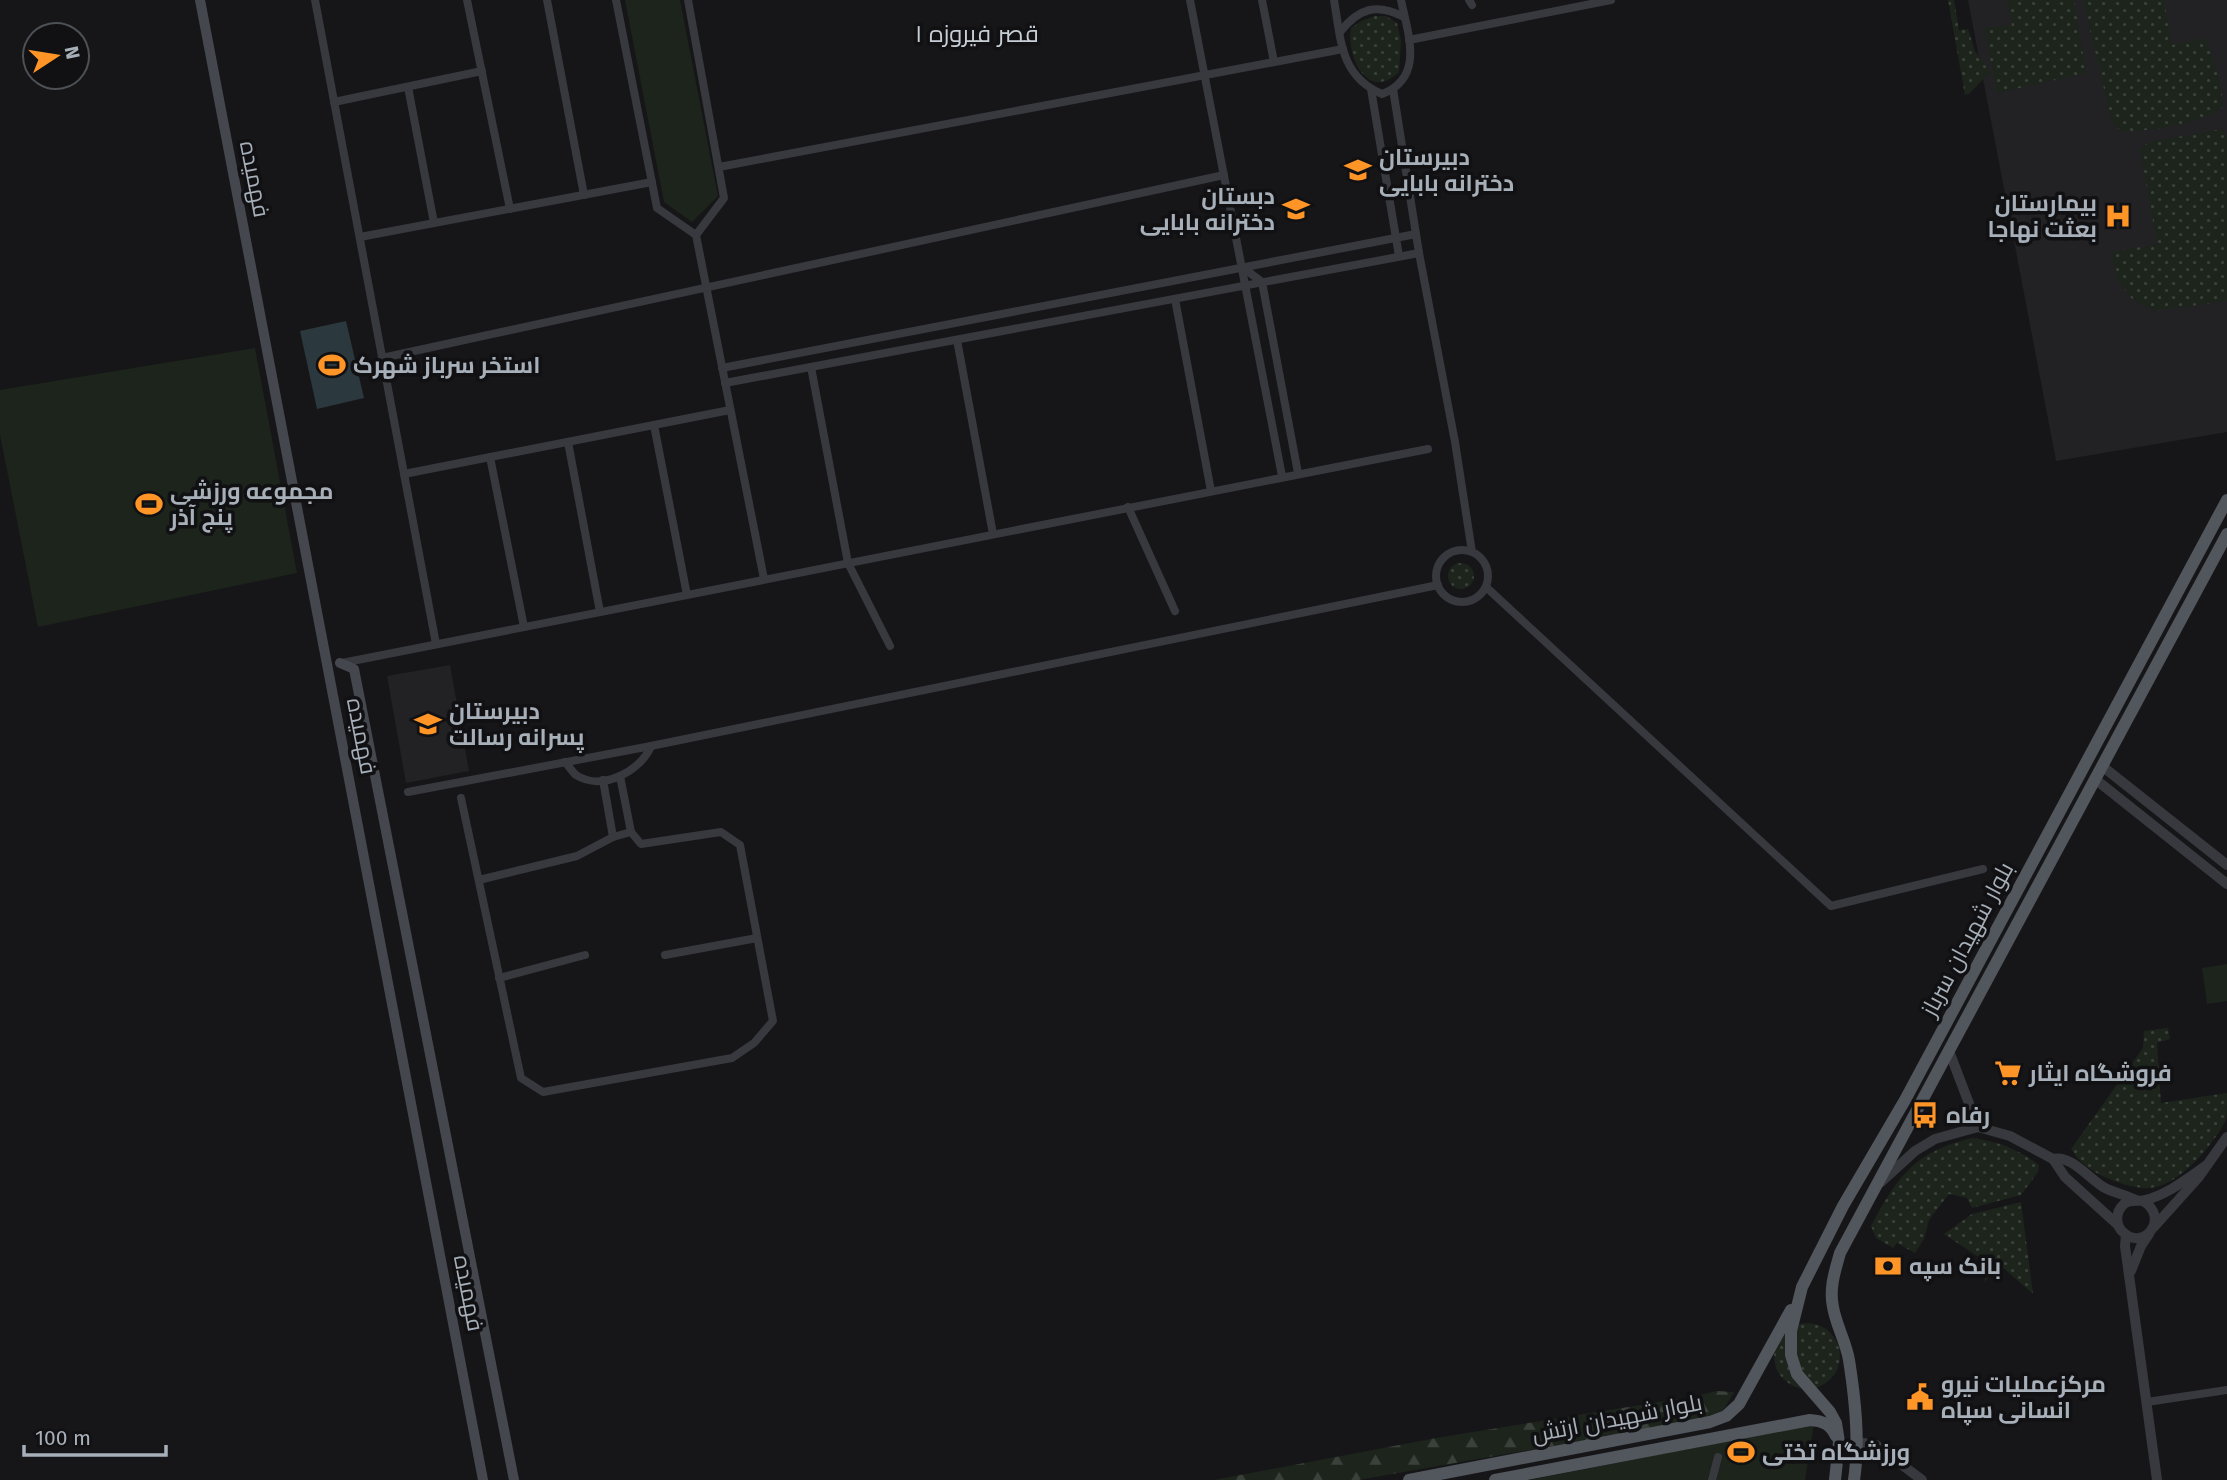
<svg xmlns="http://www.w3.org/2000/svg" width="2227" height="1480" viewBox="0 0 2227 1480" font-family="'Fira Sans',Cairo,sans-serif">
<defs>
<pattern id="grass-dots" width="8" height="8" patternUnits="userSpaceOnUse" patternTransform="scale(1.75)"><rect width="8" height="8" fill="#1c241c"/><path d="M2 2h.1M6 6h.1" fill="none" stroke="#3a413b" stroke-width="1.8" stroke-linecap="round"/></pattern>
<pattern id="forest-firs" width="22" height="20" patternUnits="userSpaceOnUse" patternTransform="scale(1.75)"><rect width="22" height="20" fill="#1c241c"/><path d="M5 1l3.5 6h-7zM16 11l3.5 6h-7z" fill="#3a413b"/></pattern>
</defs>
<rect width="100%" height="100%" fill="#161618"/>
<g fill="#222225">
<polygon points="1968,0 2227,0 2227,432 2056,461"/>
<polygon points="450,665 469,771 406,783 387,676"/>
</g>
<g fill="url(#grass-dots)">
<polygon points="1948,0 1954,0 1959,30 1968,29 1975,51 1990,72 1970,93 1965,95"/>
<polygon points="2007,0 2074,0 2086,73 1997,93 1984,28 2012,25"/>
<path d="M2083,0h81l8,45 33,-7c9,21 17,46 18,69 -27,18 -69,23 -101,25l-9,-8 -4,-14z"/>
<path d="M1375,16h11l11,7 4,18 -2,31c-31,30 -53,-14 -48,-44l12,-8z"/>
<polygon points="2223,129 2227,136 2227,301 2154,311 2132,299 2116,277 2112,252 2157,244 2140,149 2149,142"/>
<circle cx="1461" cy="576" r="13"/>
<path d="M2168,1028l2,11 -13,4 4,60 66,-10c0,8 0,20 -1,27 -13,25 -45,64 -75,68 -15,1 -29,-4 -42,-9 -15,-6 -30,-16 -38,-30l72,-101 1,-17z"/>
<path d="M1972,1138c25,3 46,11 67,27l-1,7 -17,23 -49,13 -5,-10 -18,-4 -20,26 -5,19 -9,14 -18,-10 -4,5 -17,-10 -5,-12c27,-50 43,-74 101,-88z"/>
<polygon points="2021,1202 2033,1294 2001,1266 1984,1282 1989,1264 1944,1234 1972,1214"/>
<circle cx="1807" cy="1356" r="33"/>
</g>
<polygon fill="url(#forest-firs)" points="1716,1391 1734,1392 1722,1413 1701,1420 1358,1480 1214,1480 1436,1438 1697,1396"/>
<g fill="#1c241c">
<polygon points="625,0 680,0 718,196 692,222 664,202"/>
<polygon points="255,348 297,573 38,627 0,435 0,390"/>
<polygon points="2227,964 2227,1001 2207,1004 2202,968"/>
<polygon points="1814,1424 1805,1480 1530,1480"/>
</g>
<polygon fill="#2b383d" points="346,321 364,398 317,409 300,331"/>
<g fill="none" stroke-linecap="round" stroke-linejoin="round">
<g stroke="#37393e" stroke-width="8">
<polyline points="315,0 436,644"/>
<polyline points="467,0 510,209"/>
<polyline points="547,0 584,195"/>
<polyline points="616,0 657,208 696,235 764,579"/>
<polyline points="688,0 724,198 696,235"/>
<polyline points="1190,0 1282,476"/>
<polyline points="1262,0 1274,62"/>
<path d="M1334,0c7,40 6,76 48,94 43,-16 26,-60 19,-94"/>
<polyline points="1469,0 1472,5"/>
<path d="M1340,32c19,-24 36,-29 64,-15"/>
<polyline points="1409,40 1611,0"/>
<polyline points="408,87 434,223"/>
<polyline points="1371,89 1399,256"/>
<polyline points="1393,89 1419,253 1455,442 1472,552"/>
<polyline points="334,102 482,71"/>
<polyline points="719,167 1343,49"/>
<polyline points="360,237 652,182"/>
<polyline points="1242,267 1262,282 1298,473"/>
<polyline points="1175,299 1211,491"/>
<polyline points="957,340 993,534"/>
<polyline points="382,358 1224,175"/>
<polyline points="811,367 848,563 890,646"/>
<polyline points="722,368 1416,234"/>
<polyline points="725,383 1419,253"/>
<polyline points="654,425 687,595"/>
<polyline points="568,442 600,612"/>
<polyline points="490,457 524,627"/>
<polyline points="404,474 730,410"/>
<polyline points="1128,507 1175,611"/>
<circle cx="1462" cy="576" r="26"/>
<polyline points="1486,587 1831,906 1983,869"/>
<polyline points="342,663 1428,449"/>
<path d="M565,762c4,4 7,10 11,13 26,17 65,-4 75,-29"/>
<polyline points="620,776 631,832"/>
<polyline points="603,780 613,837"/>
<polyline points="408,792 651,746 1438,585"/>
<polyline points="461,798 521,1078 543,1092 732,1058 754,1043 773,1021 740,845 721,832 641,844 631,832 613,837 577,856 479,880"/>
<polyline points="665,955 757,938"/>
<polyline points="499,978 585,955"/>
<polyline points="2147,1402 2227,1390"/>
<polyline points="1712,1480 1718,1457"/>
</g>
<g stroke="#37393e" stroke-width="10">
<polyline points="2102,766 2227,865"/>
<polyline points="2095,779 2227,884"/>
<polyline points="1949,1051 1978,1127"/>
<path d="M2053,1159c18,-5 37,21 52,29 10,5 21,7 31,12"/>
<polyline points="1881,1182 1915,1151 1935,1139 1978,1127 2010,1136 2053,1159 2065,1177 2118,1225"/>
<path d="M2143,1201c27,16 2,50 -19,32 -9,-7 -9,-21 0,-29 7,-5 13,-2 21,-4 22,-5 43,-22 62,-35"/>
<polyline points="2154,1227 2198,1178 2227,1137"/>
<polyline points="2126,1235 2125,1246 2157,1480"/>
<polyline points="2131,1271 2141,1246 2149,1234"/>
<polyline points="1857,1442 1876,1445 1922,1480"/>
</g>
<g stroke="#44484e" stroke-width="10">
<polyline points="200,0 483,1480"/>
<polyline points="340,663 354,669 514,1480"/>
</g>
<g stroke="#52565d" stroke-width="12">
<polyline points="1409,1480 1710,1422 1726,1416 1739,1404 1791,1310"/>
<path d="M1495,1480l315,-60c13,1 20,4 26,16"/>
<polyline points="1835,1480 1839,1442 1836,1423 1830,1412 1797,1374 1791,1355 1791,1331 1802,1287 1843,1206 1905,1100 2227,500"/>
<path d="M1854,1480c6,-39 1,-82 -5,-120 -3,-18 -13,-35 -16,-53 -4,-19 2,-36 7,-54l387,-719"/>
</g>
</g>
<defs>
<symbol id="school-bare" viewBox="-9 -9 18 18"><path d="M0-5L7-2L0 1L-7-2ZM-4 1L0 2.5L4 1V4Q0 6-4 4Z" fill="#ff9527" stroke="#111113" stroke-width="2.5" paint-order="stroke"/></symbol>
<symbol id="hospital-bare" viewBox="-9 -9 18 18"><path d="M-5-5h3v3.5h4V-5h3V5h-3V1.5h-4V5h-3Z" fill="#ff9527" stroke="#111113" stroke-width="2.5" paint-order="stroke"/></symbol>
<symbol id="stadium-bare" viewBox="-9 -9 18 18"><path d="M0-5a6.5 5 0 1 0 0 10a6.5 5 0 1 0 0-10ZM-3.5-1.8h7v3.6h-7Z" fill="#ff9527" stroke="#111113" stroke-width="2.5" paint-order="stroke"/></symbol>
<symbol id="supermarket-bare" viewBox="-9 -9 18 18"><path d="M-6-5.5h2.5l.6 2H6L4.5 2H-2.5L-4.4-4H-6ZM-1.5 3.2a1.3 1.3 0 1 0 .1 0ZM3 3.2a1.3 1.3 0 1 0 .1 0Z" fill="#ff9527" stroke="#111113" stroke-width="2.5" paint-order="stroke"/></symbol>
<symbol id="bus-bare" viewBox="-9 -9 18 18"><path d="M-5-6H5V4H4V6H2V4H-2V6H-4V4H-5ZM-3.5-4V0h7V-4ZM-3.5 1.2v1.5H-2V1.2ZM2 1.2v1.5H3.5V1.2Z" fill="#ff9527" stroke="#111113" stroke-width="2.5" paint-order="stroke"/></symbol>
<symbol id="bank-bare" viewBox="-9 -9 18 18"><path d="M-6-4H6V4H-6ZM0-2.3a2.3 2.3 0 1 0 0 4.6a2.3 2.3 0 1 0 0-4.6Z" fill="#ff9527" stroke="#111113" stroke-width="2.5" paint-order="stroke"/></symbol>
<symbol id="civic-bare" viewBox="-9 -9 18 18"><path d="M-.6-6.5H3V-4.5H.6V-3L4-1V1h2V6H-6V1h2V-1L-.6-3ZM-1.2 2.5V6h2.4V2.5Z" fill="#ff9527" stroke="#111113" stroke-width="2.5" paint-order="stroke"/></symbol>
</defs>
<g fill-rule="evenodd">
<use href="#school-bare" x="1339" y="151" width="38" height="38"/>
<use href="#school-bare" x="1277" y="190" width="38" height="38"/>
<use href="#hospital-bare" x="2099" y="197" width="38" height="38"/>
<use href="#stadium-bare" x="313" y="346" width="38" height="38"/>
<use href="#stadium-bare" x="130" y="485" width="38" height="38"/>
<use href="#school-bare" x="409" y="705" width="38" height="38"/>
<use href="#supermarket-bare" x="1989" y="1054" width="38" height="38"/>
<use href="#bus-bare" x="1906" y="1096" width="38" height="38"/>
<use href="#bank-bare" x="1869" y="1247" width="38" height="38"/>
<use href="#civic-bare" x="1901" y="1378" width="38" height="38"/>
<use href="#stadium-bare" x="1722" y="1433" width="38" height="38"/>
</g>
<g text-anchor="middle" dominant-baseline="central" stroke-width="7" stroke-linejoin="round" paint-order="stroke">
<g font-size="23" font-weight="bold" fill="#a7afb9" stroke="#111113" text-anchor="start">
<text x="1379" y="157">دبیرستان<tspan x="1379" dy="26">دخترانه بابایی</tspan></text>
<text x="1275" y="196" text-anchor="end">دبستان<tspan x="1275" dy="26">دخترانه بابایی</tspan></text>
<text x="2097" y="203" text-anchor="end">بیمارستان<tspan x="2097" dy="26">بعثت نهاجا</tspan></text>
<text x="353" y="365">استخر سرباز شهرک</text>
<text x="170" y="491">مجموعه ورزشی<tspan x="170" dy="26">پنج آذر</tspan></text>
<text x="449" y="711">دبیرستان<tspan x="449" dy="26">پسرانه رسالت</tspan></text>
<text x="2029" y="1073">فروشگاه ایثار</text>
<text x="1946" y="1115">رفاه</text>
<text x="1909" y="1266">بانک سپه</text>
<text x="1941" y="1384">مرکزعملیات نیرو<tspan x="1941" dy="26">انسانی سپاه</tspan></text>
<text x="1762" y="1452">ورزشگاه تختی</text>
</g>
<g font-size="23" fill="#a7afb9" stroke="#111113">
<text transform="translate(255 179) rotate(79)">فهمیده</text>
<text transform="translate(362 736) rotate(79)">فهمیده</text>
<text transform="translate(1967 939) rotate(-62)">بلوار شهیدان سرباز</text>
<text transform="translate(469 1293) rotate(79)">فهمیده</text>
<text transform="translate(1617 1418) rotate(-11)">بلوار شهیدان ارتش</text>
</g>
<g font-size="24" fill="#c8ced5" stroke="#111113">
<text x="977" y="34">قصر فیروزه ۱</text>
</g>
</g>
<g transform="translate(56 56) rotate(78)"><circle r="33" fill="#111113" stroke="#4d5055" stroke-width="2"/>
<path d="M0-5L12 26L0 18L-12 26Z" fill="#ff9527"/>
<text y="-10" font-size="19" font-weight="bold" text-anchor="middle" fill="#a7afb9">N</text>
</g>
<path d="M24 1445v10h142v-10" fill="none" stroke="#a7afb9" stroke-width="3.5"/>
<text x="35" y="1445" font-size="21" fill="#a7afb9" stroke="#111113" stroke-width="5" paint-order="stroke">100 m</text>
</svg>
